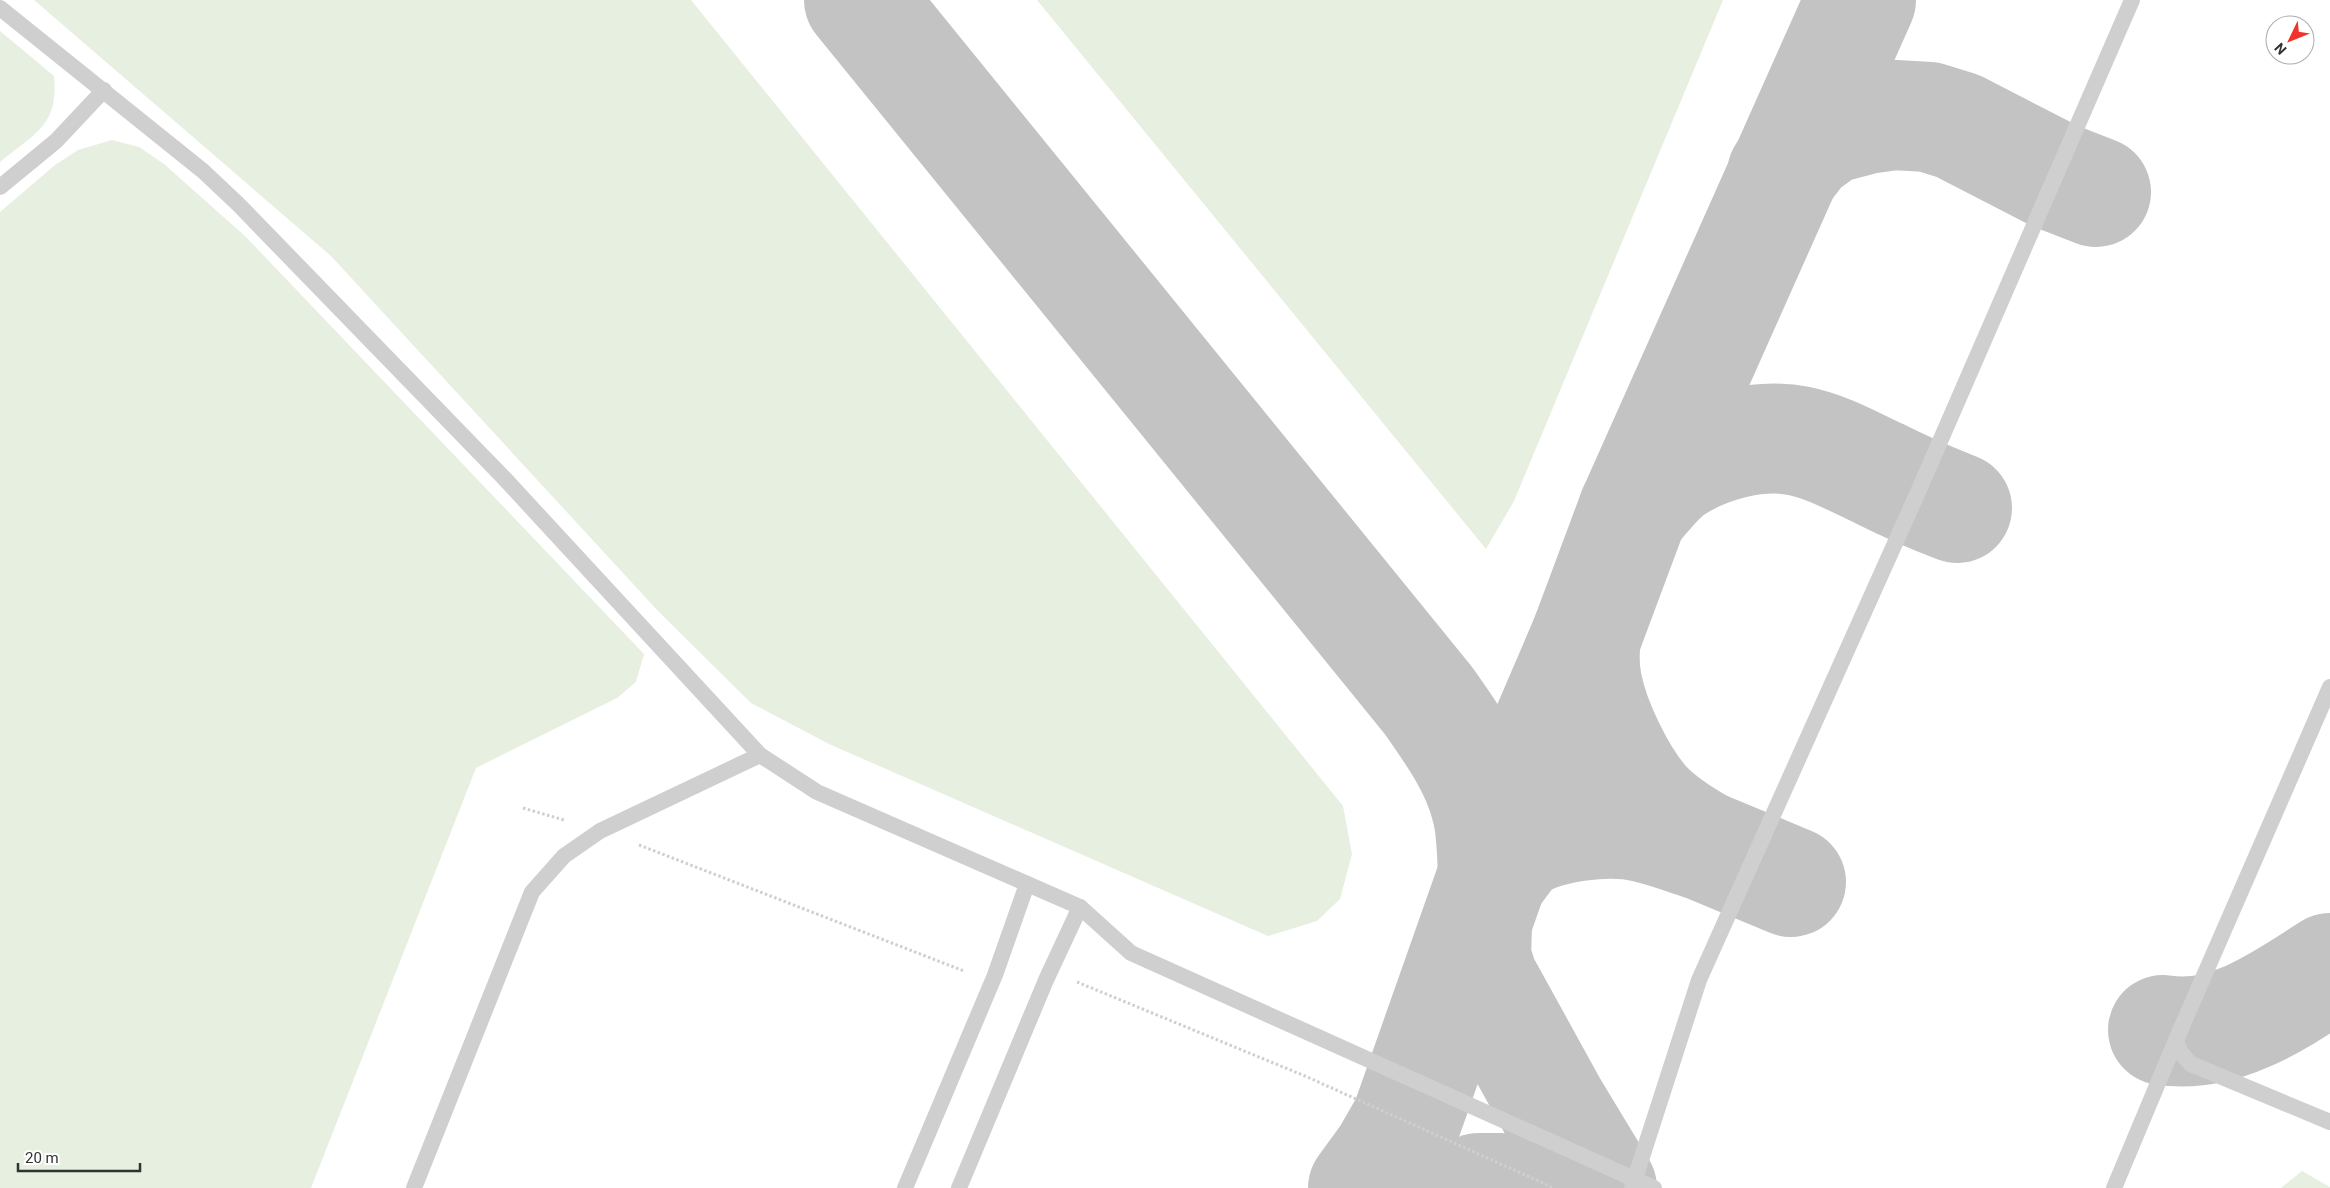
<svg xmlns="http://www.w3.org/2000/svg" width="2330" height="1188" viewBox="0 0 2330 1188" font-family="Roboto,sans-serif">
<rect width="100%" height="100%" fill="#fff"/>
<g fill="#e6efe0">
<polygon points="34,0 691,0 1343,806 1352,854 1340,899 1317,921 1268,936 829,744 751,703 658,611 331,256"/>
<polygon points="1037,0 1723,0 1514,501 1486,549"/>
<path d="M0,31l54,45c5,50 -20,58 -54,86z"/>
<polygon points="112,140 139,147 164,164 246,237 644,654 636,682 617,698 476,768 311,1188 0,1188 0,212 55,165 78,150"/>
<polygon points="2302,1171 2330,1187 2330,1188 2281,1188"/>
</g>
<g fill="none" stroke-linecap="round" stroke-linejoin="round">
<g stroke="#c3c3c3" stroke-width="110">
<path d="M859,0l569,700c24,34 50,70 59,111 5,20 5,44 6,65"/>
<polyline points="1782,174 1803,147 1828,129 1866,119 1894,115 1929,117 1958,126 2055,176 2096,192"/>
<path d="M1633,511c13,-14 25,-32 42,-43 35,-22 84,-35 124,-27 29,6 55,21 81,33 26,13 51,24 77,34"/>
<polyline points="1634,811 1702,845 1791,882"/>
<path d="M1493,876c8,-9 15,-22 24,-29 29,-22 95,-28 130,-19 18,4 36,11 55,17 -21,-12 -40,-24 -56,-41 -26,-29 -52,-84 -59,-121 -3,-16 -3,-30 -1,-46"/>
<polyline points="1477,924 1476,957 1483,980 1553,1107 1602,1188"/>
<path d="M2163,1030c61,10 118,-30 167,-62"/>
<polyline points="1363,1188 1387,1155 1406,1122 1535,756 1586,637 1633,511 1861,0"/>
<polyline points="1479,1188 1502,1188"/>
</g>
<g stroke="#cfcfcf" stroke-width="3" stroke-dasharray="2.5 2.5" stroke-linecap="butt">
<polyline points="523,808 564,820"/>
<polyline points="639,845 964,971"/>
<polyline points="1077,982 1305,1076 1554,1188"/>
</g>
<g stroke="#cfcfcf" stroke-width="16">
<polyline points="0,8 203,171 238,204 504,478 760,755 817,792 1080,907 1131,953 1654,1188"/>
<polyline points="0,187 56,141 104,90"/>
<polyline points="2330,687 2176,1040 2180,1052 2191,1064 2330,1122"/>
<polyline points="414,1188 532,892 564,856 600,831 760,755"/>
<polyline points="905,1188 995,975 1027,884"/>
<polyline points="959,1188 1046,980 1080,907"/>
<polyline points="1632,1188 1699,980 1918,492 2132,0"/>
<polyline points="2114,1188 2176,1040"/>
</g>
</g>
<g transform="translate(2290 40) rotate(227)"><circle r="24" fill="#ffffff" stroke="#adadad"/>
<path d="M0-4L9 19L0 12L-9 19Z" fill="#f0342c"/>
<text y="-8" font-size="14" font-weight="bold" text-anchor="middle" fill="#323232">N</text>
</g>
<path d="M18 1163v8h122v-8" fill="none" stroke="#323232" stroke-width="2.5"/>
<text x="25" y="1163" font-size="15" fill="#323232" stroke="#ffffff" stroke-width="4" paint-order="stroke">20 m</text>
</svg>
